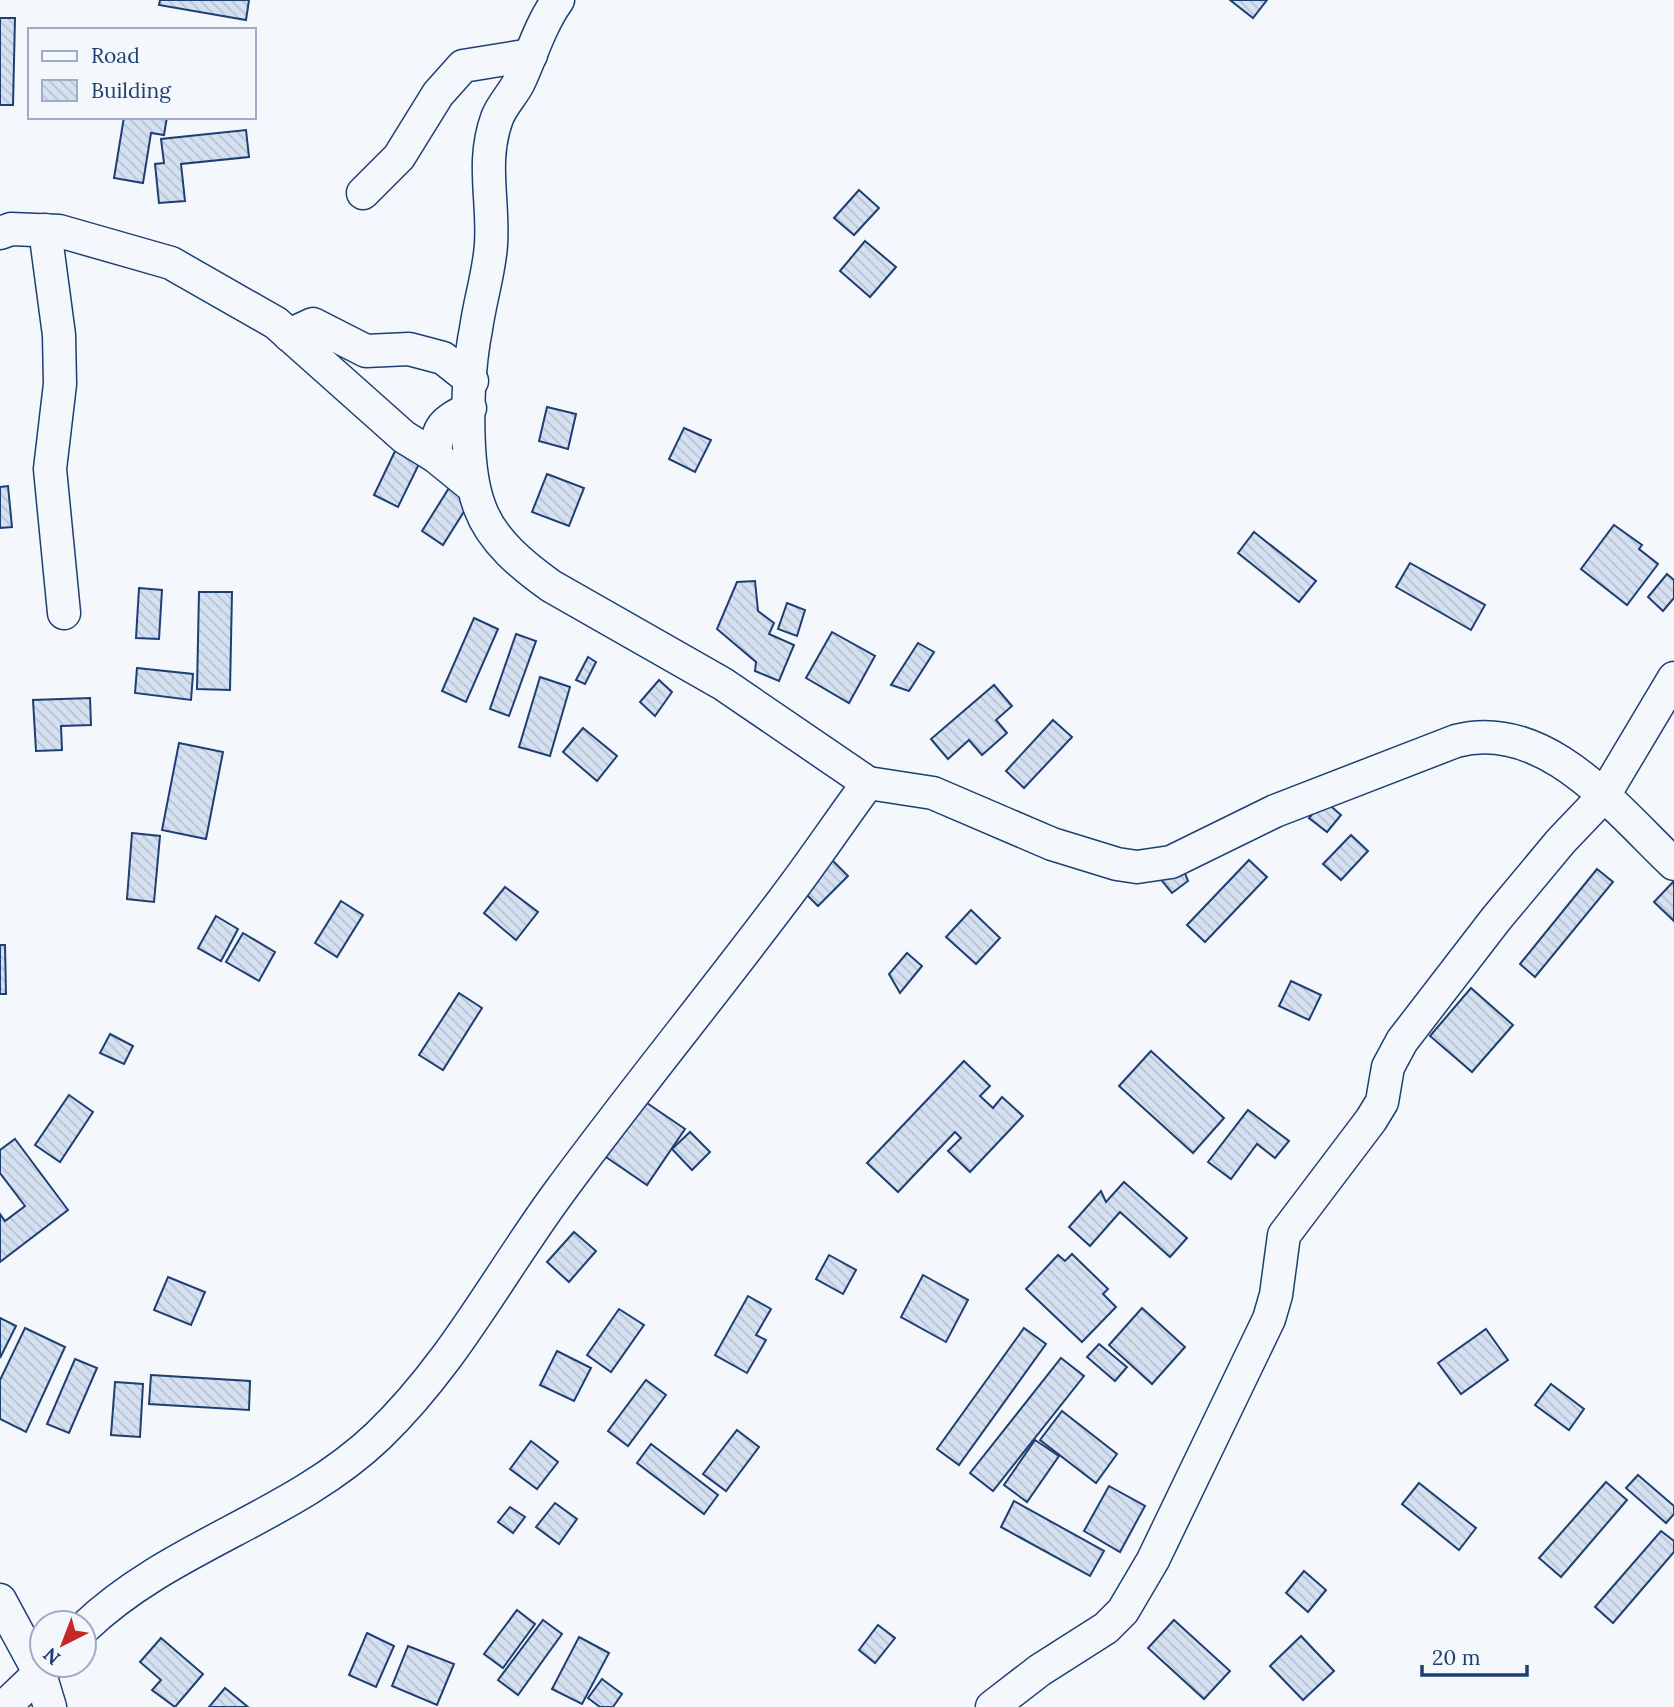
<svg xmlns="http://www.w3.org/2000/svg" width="1674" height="1707" viewBox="0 0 1674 1707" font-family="Lora,serif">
<defs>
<pattern id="building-back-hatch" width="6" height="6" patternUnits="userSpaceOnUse" patternTransform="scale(1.75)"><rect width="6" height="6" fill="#d5e0f0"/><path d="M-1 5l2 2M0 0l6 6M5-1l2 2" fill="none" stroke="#b6c1d1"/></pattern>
</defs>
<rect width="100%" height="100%" fill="#f4f7fb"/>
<g fill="url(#building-back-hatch)" stroke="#1d3f73" stroke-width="2">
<polygon points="160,0 249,0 246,20 159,5"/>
<polygon points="1230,0 1267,0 1253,18"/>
<polygon points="0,18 15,18 13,105 0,105"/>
<polygon points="124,117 167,117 164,135 151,133 143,183 114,178"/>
<polygon points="246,130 249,157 181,164 185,201 159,203 155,164 164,163 161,139"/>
<polygon points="859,190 879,208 854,235 834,218"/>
<polygon points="865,241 896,267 870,297 840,271"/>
<polygon points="547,407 576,414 568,449 539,441"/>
<polygon points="684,428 711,440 695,472 669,459"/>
<polygon points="397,447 421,460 398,507 374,495"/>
<polygon points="547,474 584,488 569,526 532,512"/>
<polygon points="8,486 12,527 0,528 0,487"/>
<polygon points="449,488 470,502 443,545 422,531"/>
<polygon points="1614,525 1642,545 1639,549 1658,564 1627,605 1581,569"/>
<polygon points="1254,532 1316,581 1299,602 1238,553"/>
<polygon points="1410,563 1485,605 1471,630 1396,587"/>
<polygon points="1667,574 1674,580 1674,598 1663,611 1648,597"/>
<polygon points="755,581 758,611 774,623 769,634 794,645 779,681 755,671 756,662 717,629 737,582"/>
<polygon points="139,588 162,590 159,639 136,638"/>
<polygon points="199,592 232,592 230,690 197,689"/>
<polygon points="787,603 805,610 797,636 778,629"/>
<polygon points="474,618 498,629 466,702 442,691"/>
<polygon points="832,632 875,656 849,703 806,678"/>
<polygon points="516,634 536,641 509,716 490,709"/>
<polygon points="918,643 934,652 909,691 891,685"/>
<polygon points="588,657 596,662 585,684 576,680"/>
<polygon points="137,668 193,674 191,700 135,693"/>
<polygon points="540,677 570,687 550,756 519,747"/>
<polygon points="659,680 672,692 655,716 640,702"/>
<polygon points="994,685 1012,706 996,720 1007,733 982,755 969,740 948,759 931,739"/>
<polygon points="90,698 91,725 61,726 62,750 36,751 33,700"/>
<polygon points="1053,720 1072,737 1024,788 1006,771"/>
<polygon points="583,728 617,756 597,781 563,752"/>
<polygon points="179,743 223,752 206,839 162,830"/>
<polygon points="1324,800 1341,815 1327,832 1309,818"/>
<polygon points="132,833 160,836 154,902 127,899"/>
<polygon points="1351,835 1368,851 1341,880 1323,864"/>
<polygon points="830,858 848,876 818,906 800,888"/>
<polygon points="1179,858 1188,881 1172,893 1157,875"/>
<polygon points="1249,860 1267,877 1205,942 1187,925"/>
<polygon points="1597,869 1613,882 1535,977 1520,964"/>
<polygon points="1673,882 1674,883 1674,921 1654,902"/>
<polygon points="505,887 538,912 516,940 484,913"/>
<polygon points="341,901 363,915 337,957 315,943"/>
<polygon points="971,910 1000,938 976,964 946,937"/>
<polygon points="216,916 238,929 221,961 198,948"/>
<polygon points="243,933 275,952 259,981 226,962"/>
<polygon points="0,945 5,945 6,994 0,994"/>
<polygon points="907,953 922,966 900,993 889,974"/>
<polygon points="1291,981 1321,995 1309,1020 1279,1006"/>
<polygon points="1471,988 1513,1025 1472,1072 1430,1036"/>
<polygon points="459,993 482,1008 443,1070 419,1055"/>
<polygon points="110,1034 133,1046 124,1064 100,1053"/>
<polygon points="1151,1051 1224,1118 1193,1153 1119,1086"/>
<polygon points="964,1061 990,1086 980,1096 993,1108 1002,1097 1023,1116 970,1172 948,1151 961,1138 955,1132 898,1192 867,1163"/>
<polygon points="69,1095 93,1112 60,1162 35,1145"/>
<polygon points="641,1099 685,1129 647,1185 603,1155"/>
<polygon points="1248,1110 1289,1141 1275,1158 1257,1144 1231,1179 1208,1162"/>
<polygon points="690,1132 710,1152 692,1170 672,1149"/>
<polygon points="15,1139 68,1210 0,1262 0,1214 5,1221 25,1206 0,1173 0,1150"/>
<polygon points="1124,1182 1187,1238 1170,1257 1120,1212 1090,1246 1069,1227 1101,1191 1106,1202"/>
<polygon points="574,1232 596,1251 569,1282 547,1262"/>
<polygon points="1072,1254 1108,1289 1103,1294 1116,1307 1082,1342 1026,1289 1058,1255 1065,1261"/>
<polygon points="829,1255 856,1270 843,1294 816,1279"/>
<polygon points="923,1275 968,1300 946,1342 901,1317"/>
<polygon points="168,1277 205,1292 191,1325 154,1310"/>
<polygon points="748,1296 771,1309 756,1335 766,1340 747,1373 715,1355"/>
<polygon points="1142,1308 1185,1347 1152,1384 1109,1345"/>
<polygon points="619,1309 644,1325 611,1372 587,1355"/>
<polygon points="0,1318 16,1326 0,1358"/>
<polygon points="25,1328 65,1347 26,1432 0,1419 0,1380"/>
<polygon points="1024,1328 1046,1344 959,1465 937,1449"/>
<polygon points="1486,1329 1508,1360 1461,1394 1438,1363"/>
<polygon points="1099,1344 1127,1367 1115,1381 1087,1357"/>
<polygon points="557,1351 591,1368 574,1401 540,1385"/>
<polygon points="1061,1358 1084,1376 993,1491 970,1473"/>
<polygon points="75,1359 97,1368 69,1433 47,1424"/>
<polygon points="151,1375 250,1381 249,1410 149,1404"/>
<polygon points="646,1380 666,1395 628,1446 608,1431"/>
<polygon points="115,1382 143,1384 140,1437 111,1435"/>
<polygon points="1551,1384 1584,1409 1569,1430 1535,1405"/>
<polygon points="1062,1411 1117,1454 1096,1483 1040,1440"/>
<polygon points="737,1430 759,1447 726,1491 703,1474"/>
<polygon points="1035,1440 1059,1456 1027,1502 1004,1485"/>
<polygon points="531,1441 558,1462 537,1489 510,1469"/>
<polygon points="651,1444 718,1495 704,1514 637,1463"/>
<polygon points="1638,1475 1674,1506 1674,1514 1666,1523 1626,1488"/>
<polygon points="1606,1482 1627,1500 1561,1577 1539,1558"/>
<polygon points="1419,1483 1476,1528 1459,1550 1402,1504"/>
<polygon points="1109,1486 1145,1506 1120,1552 1084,1531"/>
<polygon points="1014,1501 1104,1551 1090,1576 1001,1527"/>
<polygon points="555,1503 577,1519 559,1544 536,1527"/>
<polygon points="510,1507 525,1517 513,1533 498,1522"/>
<polygon points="1661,1531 1674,1541 1674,1552 1613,1623 1595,1607"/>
<polygon points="1304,1571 1326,1590 1308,1612 1286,1593"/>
<polygon points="517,1610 535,1624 503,1668 484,1654"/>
<polygon points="543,1620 562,1634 518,1695 498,1680"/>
<polygon points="1174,1620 1230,1671 1204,1699 1148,1648"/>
<polygon points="878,1625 895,1638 875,1663 859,1650"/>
<polygon points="367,1633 394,1646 376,1687 349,1675"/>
<polygon points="1301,1636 1334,1671 1303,1700 1270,1666"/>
<polygon points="579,1637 609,1653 582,1704 552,1689"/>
<polygon points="161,1638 203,1674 175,1707 152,1690 161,1680 140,1662"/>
<polygon points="408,1646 454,1664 437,1705 392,1686"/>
<polygon points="602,1679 622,1694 613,1707 600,1707 588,1698"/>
<polygon points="225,1688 248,1707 209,1707"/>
</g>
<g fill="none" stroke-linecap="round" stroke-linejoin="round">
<defs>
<g id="minor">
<path d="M558,0c-18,25 -26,54 -39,82 -6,12 -17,23 -22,36 -16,44 -3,82 -6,127 -2,28 -11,55 -15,84 -9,45 -13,136 4,179 12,33 43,58 71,78l172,98 145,99 65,10 119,51 65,20 20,3 34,-5 104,-51 181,-70c89,-24 161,69 218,123"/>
<polyline points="363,193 399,157 438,94 463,66 531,55"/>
<polyline points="45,230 59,335 60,384 50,469 64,613"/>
<polyline points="0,233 11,229 59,231 171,263 276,323 404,437 435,456 473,487"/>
<polyline points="289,335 313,324 366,351 409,349 443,358 472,381"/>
<path d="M435,456c2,-31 9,-34 35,-48"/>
<polyline points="0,1600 40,1674 50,1707"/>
<path d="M84,1628c85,-82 208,-110 294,-192 76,-73 120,-161 182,-245 72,-98 149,-192 222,-289 30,-39 57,-80 86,-119"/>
<polyline points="4,1707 48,1665"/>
<polyline points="992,1707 1040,1670 1106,1628 1123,1611 1153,1560 1269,1319 1276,1295 1284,1235 1371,1120 1382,1102 1388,1067 1402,1041 1496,919 1561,841 1603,797 1674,678"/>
</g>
</defs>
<use href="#minor" stroke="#1d3f73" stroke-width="35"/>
<use href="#minor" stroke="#f4f7fb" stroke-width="32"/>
</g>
<rect x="28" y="28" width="228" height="91" fill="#f4f7fb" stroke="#9eadc5" stroke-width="2"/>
<rect x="42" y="51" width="35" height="10" fill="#f4f7fb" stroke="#9eadc5" stroke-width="2"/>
<text x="91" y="63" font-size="21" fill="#1d3f73">Road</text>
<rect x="42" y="80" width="35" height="21" fill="url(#building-back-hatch)" stroke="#9eadc5" stroke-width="2"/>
<text x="91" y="98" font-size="21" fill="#1d3f73">Building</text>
<g transform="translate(63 1644) rotate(222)"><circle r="33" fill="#f4f7fb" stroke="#9eadc5" stroke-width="2"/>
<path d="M0-5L12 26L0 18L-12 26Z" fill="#c62828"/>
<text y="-10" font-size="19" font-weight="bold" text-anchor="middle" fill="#1d3f73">N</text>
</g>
<path d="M1422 1665v10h105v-10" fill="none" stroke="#1d3f73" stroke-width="3.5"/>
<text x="1432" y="1665" font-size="21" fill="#1d3f73" stroke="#f4f7fb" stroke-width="5" paint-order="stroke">20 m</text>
</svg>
